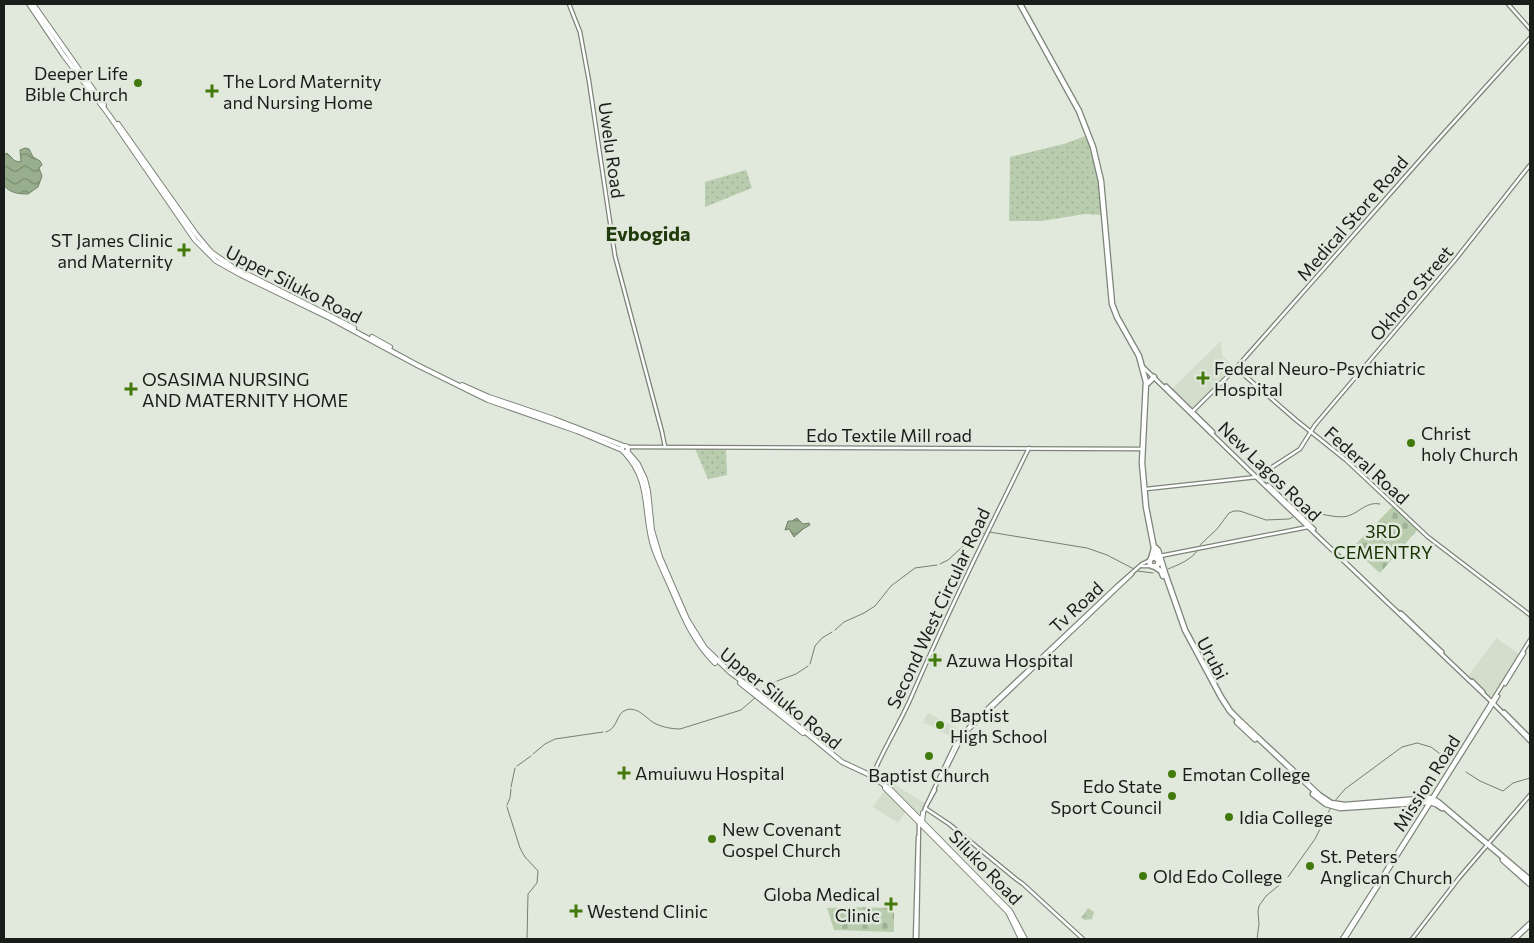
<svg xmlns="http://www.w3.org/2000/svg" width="1534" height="943" viewBox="0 0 1534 943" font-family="Commissioner,sans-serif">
<defs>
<pattern id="grass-dots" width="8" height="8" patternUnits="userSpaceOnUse" patternTransform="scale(1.25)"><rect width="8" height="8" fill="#b9cdae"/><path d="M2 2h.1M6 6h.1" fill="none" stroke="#9eb095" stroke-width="1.8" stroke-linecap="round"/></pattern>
<pattern id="wetland-marsh" width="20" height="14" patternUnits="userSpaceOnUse" patternTransform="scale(1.25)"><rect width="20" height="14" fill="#b9cdae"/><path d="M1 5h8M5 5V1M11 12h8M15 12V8" fill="none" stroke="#9eb095"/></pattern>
<pattern id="cemetery-stones" width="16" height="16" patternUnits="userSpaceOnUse" patternTransform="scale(1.25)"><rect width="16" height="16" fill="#b9cdae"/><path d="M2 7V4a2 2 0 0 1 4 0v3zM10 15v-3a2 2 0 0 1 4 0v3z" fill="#9eb095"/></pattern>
<pattern id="water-waves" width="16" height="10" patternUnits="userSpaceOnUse" patternTransform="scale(1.25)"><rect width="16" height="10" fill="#98ae8c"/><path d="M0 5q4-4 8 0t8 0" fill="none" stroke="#7b8d72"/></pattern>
</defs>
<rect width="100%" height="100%" fill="#e1e8dc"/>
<g fill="#d2decb">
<polygon points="1221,341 1222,355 1234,368 1194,409 1172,389"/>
<polygon points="1496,638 1522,656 1493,702 1467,678"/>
<polygon points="933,651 944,657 938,668 927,663"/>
<polygon points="928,713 957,728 952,737 923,722"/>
<polygon points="876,774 925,803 918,815 888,786 875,777"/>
<polygon points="885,790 906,811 898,823 873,807"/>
</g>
<g fill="url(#grass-dots)">
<polygon points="1088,135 1101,189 1103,215 1085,214 1042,221 1009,221 1010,157 1064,144"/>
<polygon points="746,170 752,188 705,207 705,182"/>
<polygon points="696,449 726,450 727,475 708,479 696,451"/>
</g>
<polygon fill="url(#wetland-marsh)" points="1088,908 1094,912 1092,919 1085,920 1081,918"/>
<g fill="url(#cemetery-stones)">
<polygon points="1393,506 1418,529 1380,573 1352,548"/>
<polygon points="847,907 894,908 894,932 834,930 827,908"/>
</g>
<g fill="url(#water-waves)" stroke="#72826a">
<path d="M25,148l4,1 4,8 7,4 2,4 -3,3 3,8 -4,11 -10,7c-9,0 -19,-1 -24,-9v-30l3,-2 8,8 6,1 -1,-12z"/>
<polygon points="797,518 803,524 809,523 810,525 803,529 794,537 789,529 785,530 788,521 792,521"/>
</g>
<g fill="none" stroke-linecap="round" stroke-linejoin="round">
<g stroke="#72826a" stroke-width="1">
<path d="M1301,511l4,-2c9,4 34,10 43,7 12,-4 19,-15 32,-12"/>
<polyline points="989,532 1087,548 1107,555 1134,569"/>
<polyline points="1200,545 1217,529 1229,513 1234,511 1240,511 1266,520 1289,519 1293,517"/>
<polyline points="940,564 948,560 972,538 984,533"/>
<path d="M1168,569c10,-4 23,-9 30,-19"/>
<polyline points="1137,571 1153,573"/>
<polyline points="835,630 844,622 864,613 875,606 891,586 915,568 937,565"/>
<polyline points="810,664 815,646 822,638 832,632"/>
<polyline points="777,681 796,674 808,666"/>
<polyline points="761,692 775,682"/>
<path d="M606,732c12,-3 10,-19 20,-22 11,-4 20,8 28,13 8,4 17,6 26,6l61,-19 15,-13"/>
<polyline points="533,754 545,744 555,739 603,732"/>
<polyline points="517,766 531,756"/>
<polyline points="1466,772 1480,781 1503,791 1513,783 1530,778"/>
<polyline points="511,787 515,768"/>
<polyline points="1334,802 1345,789 1402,747 1417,743 1431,747 1447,759"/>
<polyline points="507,805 510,798 511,789"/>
<polyline points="507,807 520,848 525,857 538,871 537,883 528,894 527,939"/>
<polyline points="1288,877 1315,839 1331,807"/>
<polyline points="1257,939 1259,924 1258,911 1259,906 1266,896 1283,882"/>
</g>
<defs>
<g id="tertiary">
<polyline points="569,4 580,32 589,81 615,256 662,432 665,447"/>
<polyline points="1508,4 1530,29"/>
<polyline points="1236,368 1296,420 1346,460 1428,537 1530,615"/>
<polyline points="1191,413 1236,368 1435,143 1530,38"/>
<polyline points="626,447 1143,449"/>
<polyline points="1146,489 1257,477 1300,449 1315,425 1455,260 1530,165"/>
<polyline points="1160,556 1308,527"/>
<polyline points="1142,566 1150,566"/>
<polyline points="1505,684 1524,653"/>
<path d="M871,779c12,-30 30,-57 42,-86 36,-83 76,-164 116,-245"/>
<polyline points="941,779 959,743 966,732 1132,574"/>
<polyline points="927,804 954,747 972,723 1117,586 1142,564 1150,560"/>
<polyline points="927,804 926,806 935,790"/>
<polyline points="925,808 949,824 1016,879 1023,884 1083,939"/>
<polyline points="915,939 918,837"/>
<polyline points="917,939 919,823 926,807"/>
<polyline points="1342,939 1425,809 1530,640"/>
<polyline points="1345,939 1498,696"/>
<polyline points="1412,939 1459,878 1530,795"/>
</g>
<g id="secondary">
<polyline points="1143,367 1284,504 1494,704 1530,741"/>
<polyline points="1166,386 1213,432"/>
<polyline points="1268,485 1314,529"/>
<polyline points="1401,613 1442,652"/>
<polyline points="1472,681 1483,692"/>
<polyline points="1504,712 1530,738"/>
</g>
<g id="primary">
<polyline points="29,4 64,56 109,115 195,240 216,261 241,275 330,318 417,365 488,400 577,431 622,450"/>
<polyline points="33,4 104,105"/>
<polyline points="118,124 196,234 211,252 231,266 354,328"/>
<polyline points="372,337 390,347"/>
<polyline points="462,385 489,397 554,419 624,446"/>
<circle cx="625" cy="449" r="3"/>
<polyline points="627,451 638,464 645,479 648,491 652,530 660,557 687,619 705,648 731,673 758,693 842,762 872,776 891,790 1010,911 1025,939"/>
<path d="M624,452c27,29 19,55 28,90 3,12 9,23 14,35 14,30 24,62 49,86"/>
<polyline points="740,683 803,733"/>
<polyline points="885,788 1008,912 1021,939"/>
<polyline points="922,822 923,813"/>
</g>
<g id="trunk">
<polyline points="1020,4 1079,111 1093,147 1101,181 1112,304 1117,317 1139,356 1146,382 1142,463 1146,507 1154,548 1151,559"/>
<polyline points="1148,383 1154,377"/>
<polyline points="1156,548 1157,559"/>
<polyline points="1158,550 1165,573 1185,630 1221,697 1230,711 1241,722 1319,795 1331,803 1345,805 1431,798 1438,802 1530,880"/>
<circle cx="1154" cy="562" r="4.5"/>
<polyline points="1155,567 1161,571 1163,576"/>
<polyline points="1237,722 1255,739"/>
<polyline points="1313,794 1326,804 1340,808 1430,802 1436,804 1442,808"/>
<polyline points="1503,860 1530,884"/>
<polyline points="1514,939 1530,924"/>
</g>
</defs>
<use href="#tertiary" stroke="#7c8378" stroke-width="5"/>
<use href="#secondary" stroke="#7c8378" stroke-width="5.5"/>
<use href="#primary" stroke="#7c8378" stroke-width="6"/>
<use href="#trunk" stroke="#7c8378" stroke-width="7"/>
<use href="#tertiary" stroke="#fff" stroke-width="2.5"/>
<use href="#secondary" stroke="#fff" stroke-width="3"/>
<use href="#primary" stroke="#fff" stroke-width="4"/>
<use href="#trunk" stroke="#fff" stroke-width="4.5"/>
</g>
<g fill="#42790d" stroke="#e1e8dc" stroke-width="2">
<circle cx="138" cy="83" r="5"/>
<path d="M209.5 83.5h5v5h5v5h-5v5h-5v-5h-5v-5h5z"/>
<path d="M181.5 242.5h5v5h5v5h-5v5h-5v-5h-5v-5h5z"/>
<path d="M1200.5 370.5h5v5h5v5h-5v5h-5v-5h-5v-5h5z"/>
<path d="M128.5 381.5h5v5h5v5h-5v5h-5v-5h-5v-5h5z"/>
<circle cx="1411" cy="443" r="5"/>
<path d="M932.5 652.5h5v5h5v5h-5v5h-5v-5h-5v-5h5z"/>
<circle cx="940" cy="725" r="5"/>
<circle cx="929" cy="756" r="5"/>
<path d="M621.5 765.5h5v5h5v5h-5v5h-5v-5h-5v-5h5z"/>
<circle cx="1172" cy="774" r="5"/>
<circle cx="1172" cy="796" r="5"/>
<circle cx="1229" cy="817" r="5"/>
<circle cx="712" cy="839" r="5"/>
<circle cx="1310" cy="866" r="5"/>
<circle cx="1143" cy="876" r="5"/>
<path d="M888.5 896.5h5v5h5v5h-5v5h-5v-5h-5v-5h5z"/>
<path d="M573.5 903.5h5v5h5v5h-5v5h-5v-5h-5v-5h5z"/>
</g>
<g text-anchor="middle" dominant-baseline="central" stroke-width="5" stroke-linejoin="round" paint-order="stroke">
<g font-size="18" fill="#1a1d19" stroke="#e1e8dc" text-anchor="start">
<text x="128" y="73" text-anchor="end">Deeper Life<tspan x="128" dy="21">Bible Church</tspan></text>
<text x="223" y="81">The Lord Maternity<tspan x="223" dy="21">and Nursing Home</tspan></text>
<text x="173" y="240" text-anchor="end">ST James Clinic<tspan x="173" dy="21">and Maternity</tspan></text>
<text x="1214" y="368">Federal Neuro-Psychiatric<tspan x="1214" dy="21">Hospital</tspan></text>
<text x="142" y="379">OSASIMA NURSING<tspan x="142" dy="21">AND MATERNITY HOME</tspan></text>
<text x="1421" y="433">Christ<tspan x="1421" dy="21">holy Church</tspan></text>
<text x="946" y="660">Azuwa Hospital</text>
<text x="950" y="715">Baptist<tspan x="950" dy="21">High School</tspan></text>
<text x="635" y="773">Amuiuwu Hospital</text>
<text x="1182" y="774">Emotan College</text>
<text x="929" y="775" text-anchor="middle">Baptist Church</text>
<text x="1162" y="786" text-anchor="end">Edo State<tspan x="1162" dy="21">Sport Council</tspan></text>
<text x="1239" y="817">Idia College</text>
<text x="722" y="829">New Covenant<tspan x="722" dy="21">Gospel Church</tspan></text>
<text x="1320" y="856">St. Peters<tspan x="1320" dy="21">Anglican Church</tspan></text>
<text x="1153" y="876">Old Edo College</text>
<text x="880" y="894" text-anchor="end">Globa Medical<tspan x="880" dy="21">Clinic</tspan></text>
<text x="587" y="911">Westend Clinic</text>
</g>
<g font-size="18" fill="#1a1d19" stroke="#e1e8dc">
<text transform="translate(612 150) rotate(82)">Uwelu Road</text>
<text transform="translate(1352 218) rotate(-49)">Medical Store Road</text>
<text transform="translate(294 284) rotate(27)">Upper Siluko Road</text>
<text transform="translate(1411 293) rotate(-50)">Okhoro Street</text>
<text x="889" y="435">Edo Textile Mill road</text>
<text transform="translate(1367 465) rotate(42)">Federal Road</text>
<text transform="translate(1270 471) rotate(44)">New Lagos Road</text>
<text transform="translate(1076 607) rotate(-43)">Tv Road</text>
<text transform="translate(938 608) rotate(-65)">Second West Circular Road</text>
<text transform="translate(1213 658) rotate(62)">Urubi</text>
<text transform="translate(781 698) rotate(39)">Upper Siluko Road</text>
<text transform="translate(1426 783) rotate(-58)">Mission Road</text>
<text transform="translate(986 867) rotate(46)">Siluko Road</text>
</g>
<g font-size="18" fill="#153200" stroke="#e1e8dc">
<text x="1383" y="531">3RD<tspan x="1383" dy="21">CEMENTRY</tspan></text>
</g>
<g font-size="20" font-weight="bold" fill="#213c0c" stroke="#e1e8dc">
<text x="648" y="233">Evbogida</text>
</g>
</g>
<rect width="1534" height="943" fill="none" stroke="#1a1d19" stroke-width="10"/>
</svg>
